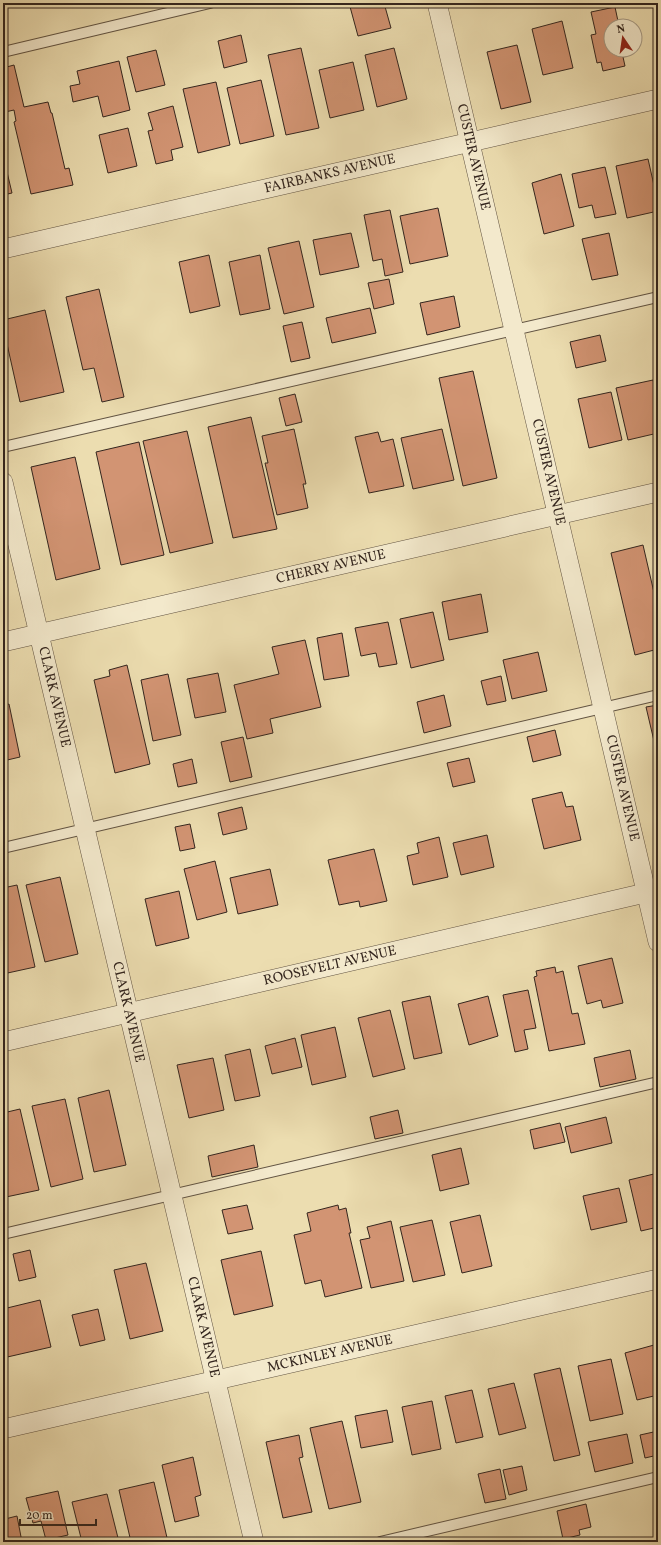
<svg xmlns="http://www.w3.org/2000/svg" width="661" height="1545" viewBox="0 0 661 1545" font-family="Vollkorn,serif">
<rect width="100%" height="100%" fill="#ecddb0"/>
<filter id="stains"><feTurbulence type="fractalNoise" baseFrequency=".005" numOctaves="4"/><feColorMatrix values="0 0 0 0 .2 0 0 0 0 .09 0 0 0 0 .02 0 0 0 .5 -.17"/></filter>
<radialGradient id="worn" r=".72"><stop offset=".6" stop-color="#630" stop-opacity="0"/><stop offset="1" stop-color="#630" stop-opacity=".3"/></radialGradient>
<g fill="#d29473" stroke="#33251e">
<polygon points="66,3 85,3 68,7"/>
<polygon points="349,3 384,3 391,28 358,36"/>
<polygon points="490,3 503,3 491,6"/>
<polygon points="615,7 619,26 611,26 611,50 625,50 627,56 623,57 625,66 603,71 601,62 597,63 591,35 596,34 591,12"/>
<polygon points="562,21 573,68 543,75 532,29"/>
<polygon points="241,35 247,62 224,68 218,41"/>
<polygon points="517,45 531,102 501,109 487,52"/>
<polygon points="301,48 319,128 286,135 268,55"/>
<polygon points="394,48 407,99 377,107 365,55"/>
<polygon points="156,50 165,85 136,92 127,57"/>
<polygon points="119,61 130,110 103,117 98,96 73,102 70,86 80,84 77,71"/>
<polygon points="353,62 364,110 330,118 319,70"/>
<polygon points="14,65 24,107 48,102 51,113 52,113 65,169 69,168 73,185 31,194 14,122 16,121 14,110 5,112 3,102 3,68"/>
<polygon points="261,80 274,136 240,144 227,88"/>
<polygon points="216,82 230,145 198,153 183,89"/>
<polygon points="173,106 183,147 171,150 173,160 156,164 148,131 153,130 148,113"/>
<polygon points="128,128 137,166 108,173 99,135"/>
<polygon points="3,155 12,193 3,195"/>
<polygon points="648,159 658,203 658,211 627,218 616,166"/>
<polygon points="605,167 616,214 595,218 592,205 579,208 572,174"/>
<polygon points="561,174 574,226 544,234 532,183"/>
<polygon points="438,208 448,256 410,264 400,216"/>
<polygon points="390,210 403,272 385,276 382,259 373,261 364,215"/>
<polygon points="351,233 359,267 320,275 313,240"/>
<polygon points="609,233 618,275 592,280 582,239"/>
<polygon points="299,241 314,307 284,314 268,248"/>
<polygon points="209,255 220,306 190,313 179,262"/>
<polygon points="260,255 270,309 240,315 229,262"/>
<polygon points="389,279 394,304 374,309 368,283"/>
<polygon points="99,289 124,397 102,402 94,368 83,370 66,297"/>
<polygon points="454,296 460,327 427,335 420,303"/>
<polygon points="370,308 376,333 332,343 326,318"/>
<polygon points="45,310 64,392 20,402 3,326 3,320"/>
<polygon points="302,322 310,358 291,362 283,326"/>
<polygon points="600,335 606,361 576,368 570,342"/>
<polygon points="473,371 497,478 463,486 439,378"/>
<polygon points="653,380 658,401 658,433 628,440 616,388"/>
<polygon points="611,392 622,440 589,448 578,399"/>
<polygon points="295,394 302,422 286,426 279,398"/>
<polygon points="251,417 277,529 233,538 208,427"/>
<polygon points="294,429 306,484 303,484 308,508 277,515 265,463 268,463 262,436"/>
<polygon points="442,429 454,480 413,489 401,438"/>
<polygon points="187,431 213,543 170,553 143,441"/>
<polygon points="378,432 381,442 393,439 404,486 369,493 355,437"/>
<polygon points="139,442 164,555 121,565 96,452"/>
<polygon points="75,457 100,569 56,580 31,467"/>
<polygon points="658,542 658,558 654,543"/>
<polygon points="643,545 658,610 658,649 635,655 611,553"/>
<polygon points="481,594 488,632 449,640 442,602"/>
<polygon points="433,612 444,660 411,668 400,619"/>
<polygon points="388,622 397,664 379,667 376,653 361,656 355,628"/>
<polygon points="342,633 349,676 324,680 317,638"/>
<polygon points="305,640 321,707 270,719 273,733 247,739 234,685 279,674 272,647"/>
<polygon points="538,652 547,691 512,699 503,660"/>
<polygon points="127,665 150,764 115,773 94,680 110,676 109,670"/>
<polygon points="218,673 226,712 195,718 187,679"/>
<polygon points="168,674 181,735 153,741 141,680"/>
<polygon points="501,676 506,701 487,705 481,681"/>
<polygon points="444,695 451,726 424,733 417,702"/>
<polygon points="9,704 20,757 3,761 3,706"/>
<polygon points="658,705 658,758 646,707"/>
<polygon points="555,730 561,755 533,762 527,737"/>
<polygon points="243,737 252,777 230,782 221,742"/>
<polygon points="469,758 475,782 453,787 447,763"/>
<polygon points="192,759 197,783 178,787 173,764"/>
<polygon points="562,792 566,807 573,806 581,840 544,849 532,799"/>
<polygon points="242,807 247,829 223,835 218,813"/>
<polygon points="190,824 195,848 180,851 175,827"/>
<polygon points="487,835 494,867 461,875 453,843"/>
<polygon points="439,837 448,877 413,885 407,856 419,853 417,843"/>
<polygon points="374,849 387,901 360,907 359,901 339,905 328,860"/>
<polygon points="215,861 227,912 197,920 184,869"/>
<polygon points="270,869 278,905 238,914 230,878"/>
<polygon points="60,877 78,954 45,962 26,885"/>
<polygon points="17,885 35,967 3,974 3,888"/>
<polygon points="179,891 189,938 156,946 145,899"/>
<polygon points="612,958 623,1003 603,1008 601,1000 587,1004 578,966"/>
<polygon points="555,967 556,973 563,971 572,1014 578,1013 585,1044 549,1051 534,977 537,976 536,971"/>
<polygon points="528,990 536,1028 524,1030 528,1049 515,1052 503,995"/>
<polygon points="430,996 442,1053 414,1059 402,1002"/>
<polygon points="488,996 498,1036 469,1045 458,1004"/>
<polygon points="390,1010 405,1069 373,1077 358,1018"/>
<polygon points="335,1027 346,1077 312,1085 301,1035"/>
<polygon points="295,1038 302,1067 272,1074 265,1046"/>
<polygon points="250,1049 260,1096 235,1101 225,1055"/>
<polygon points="630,1050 636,1079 600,1087 594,1058"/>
<polygon points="213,1058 224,1110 189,1118 177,1065"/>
<polygon points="109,1090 126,1165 94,1172 78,1098"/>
<polygon points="65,1099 83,1179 51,1187 32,1106"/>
<polygon points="20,1109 39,1190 6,1197 3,1183 3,1113"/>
<polygon points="398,1110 403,1133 375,1139 370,1117"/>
<polygon points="606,1117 612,1143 571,1153 565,1127"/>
<polygon points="560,1123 565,1142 534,1149 530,1130"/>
<polygon points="254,1145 258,1167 212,1177 208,1156"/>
<polygon points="461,1148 469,1184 440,1191 432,1155"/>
<polygon points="658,1173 658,1227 641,1231 629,1180"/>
<polygon points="619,1188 627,1222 591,1230 583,1196"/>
<polygon points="247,1205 253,1229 228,1234 222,1210"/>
<polygon points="338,1205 339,1210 346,1208 351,1233 349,1233 362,1288 325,1297 321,1280 305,1284 294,1235 311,1231 307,1213"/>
<polygon points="480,1215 492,1266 462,1273 450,1222"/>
<polygon points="432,1220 445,1275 413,1282 400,1227"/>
<polygon points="391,1221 404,1281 371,1288 360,1240 370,1238 367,1227"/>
<polygon points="30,1250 36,1277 19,1281 13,1254"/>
<polygon points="261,1251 273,1306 234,1315 221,1260"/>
<polygon points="146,1263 163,1331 130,1339 114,1270"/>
<polygon points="40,1300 51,1347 3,1358 3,1309"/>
<polygon points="98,1309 105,1340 80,1346 72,1315"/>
<polygon points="654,1345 658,1361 658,1395 637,1400 625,1353"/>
<polygon points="611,1359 623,1414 590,1421 578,1366"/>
<polygon points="560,1368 580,1455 554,1461 534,1374"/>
<polygon points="514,1383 526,1428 499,1435 488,1389"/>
<polygon points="472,1390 483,1437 456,1443 445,1396"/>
<polygon points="432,1401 441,1449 412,1455 402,1407"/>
<polygon points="387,1410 393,1442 361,1448 355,1416"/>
<polygon points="342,1421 361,1502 329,1509 310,1428"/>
<polygon points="658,1431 658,1455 645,1458 640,1435"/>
<polygon points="627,1434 633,1463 595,1472 588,1442"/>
<polygon points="299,1435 303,1457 299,1458 312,1512 283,1518 266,1442"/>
<polygon points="193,1457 201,1495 195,1497 199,1516 175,1522 162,1465"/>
<polygon points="522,1466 527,1490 509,1495 503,1470"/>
<polygon points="500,1469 506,1499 485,1503 478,1474"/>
<polygon points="154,1482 168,1542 131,1542 119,1490"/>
<polygon points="58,1491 68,1535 46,1540 41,1521 33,1523 26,1498"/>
<polygon points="107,1494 119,1542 82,1542 72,1502"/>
<polygon points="586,1504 591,1527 579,1530 580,1535 563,1539 557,1511"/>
<polygon points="658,1504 658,1523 654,1505"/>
<polygon points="3,1513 5,1519 17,1516 22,1542 3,1542"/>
<polygon points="215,1538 216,1542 197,1542"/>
</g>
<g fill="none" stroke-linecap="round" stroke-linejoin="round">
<defs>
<g id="lane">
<polyline points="3,52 210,3"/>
<polyline points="3,447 658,297"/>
<polyline points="3,848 658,695"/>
<polyline points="3,1234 658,1082"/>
<polyline points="380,1542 658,1477"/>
</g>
<g id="street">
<polyline points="437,3 658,942"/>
<polyline points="3,249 658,99"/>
<polyline points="3,482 254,1542"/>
<polyline points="3,642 658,492"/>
<polyline points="3,1042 658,890"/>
<polyline points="3,1429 658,1279"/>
</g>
</defs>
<use href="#lane" stroke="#615342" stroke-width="12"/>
<use href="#street" stroke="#615342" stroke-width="20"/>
<use href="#lane" stroke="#f3e9cc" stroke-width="10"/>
<use href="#street" stroke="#f3e9cc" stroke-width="19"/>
</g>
<g text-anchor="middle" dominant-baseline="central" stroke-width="3" stroke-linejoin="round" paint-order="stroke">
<g font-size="14" fill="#33251e" stroke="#f3e9cc">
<text transform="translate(473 157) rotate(77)">CUSTER AVENUE</text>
<text transform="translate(330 174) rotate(-13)">FAIRBANKS AVENUE</text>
<text transform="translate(548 472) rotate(77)">CUSTER AVENUE</text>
<text transform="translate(331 567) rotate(-13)">CHERRY AVENUE</text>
<text transform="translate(54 697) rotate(77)">CLARK AVENUE</text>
<text transform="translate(622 788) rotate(77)">CUSTER AVENUE</text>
<text transform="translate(330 966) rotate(-13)">ROOSEVELT AVENUE</text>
<text transform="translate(128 1012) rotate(77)">CLARK AVENUE</text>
<text transform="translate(203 1327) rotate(77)">CLARK AVENUE</text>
<text transform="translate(330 1354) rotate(-13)">MCKINLEY AVENUE</text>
</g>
</g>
<rect width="661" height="1545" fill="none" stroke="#ecddb0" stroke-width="16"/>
<rect x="4" y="4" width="653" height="1537" fill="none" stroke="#33251e" stroke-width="2"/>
<rect x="8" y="8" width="645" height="1529" fill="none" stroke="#33251e"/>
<g transform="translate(623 38) rotate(347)"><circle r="19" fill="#f3e9cc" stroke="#a69b86"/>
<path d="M0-3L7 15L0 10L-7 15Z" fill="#8f2418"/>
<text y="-6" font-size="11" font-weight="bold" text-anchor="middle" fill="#33251e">N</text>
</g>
<path d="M20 1519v6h76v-6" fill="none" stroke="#33251e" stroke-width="2"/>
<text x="26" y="1519" font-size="12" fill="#33251e" stroke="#f3e9cc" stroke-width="3" paint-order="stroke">20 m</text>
<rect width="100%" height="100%" filter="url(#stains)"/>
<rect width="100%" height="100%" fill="url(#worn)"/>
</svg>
